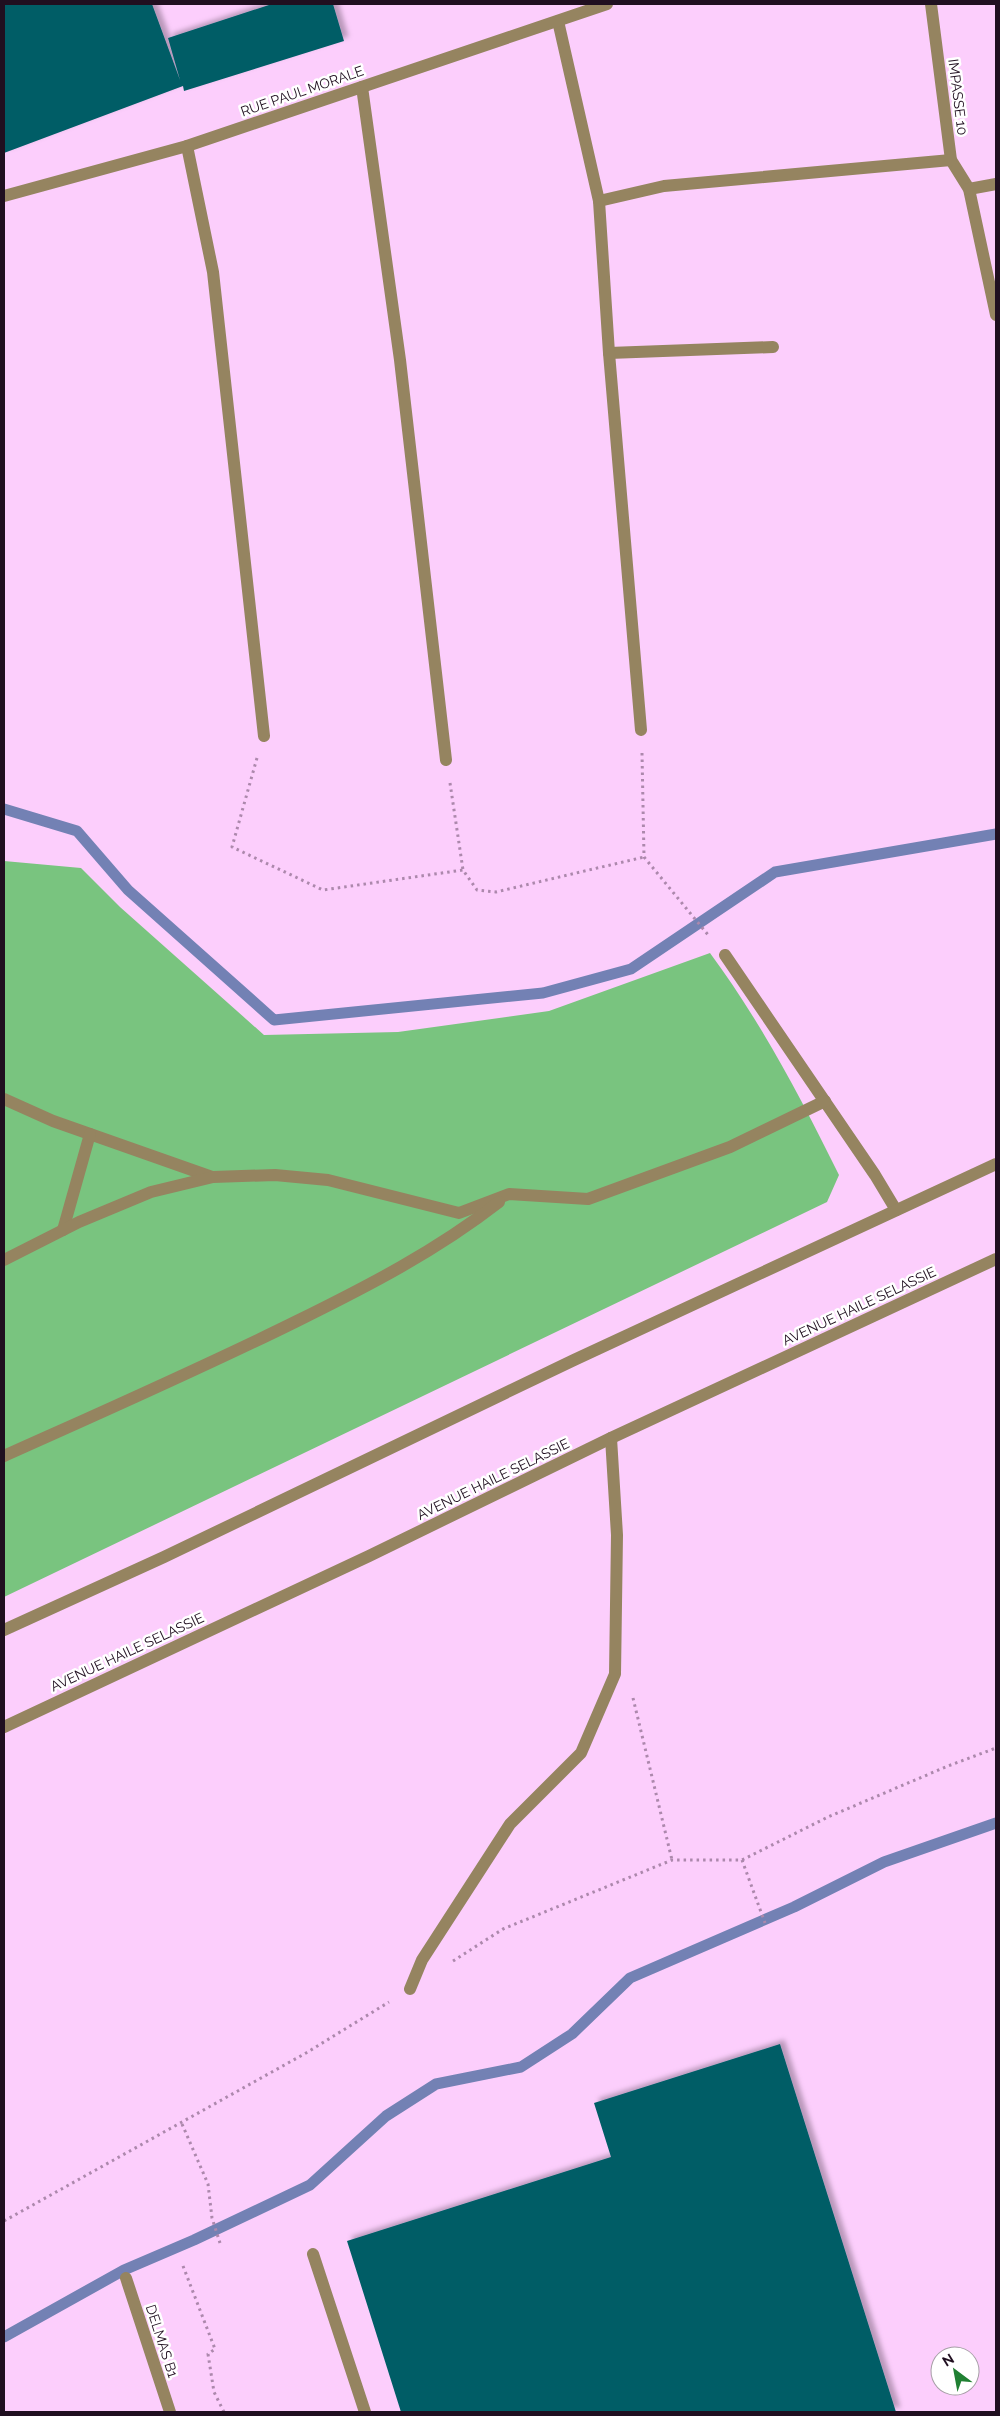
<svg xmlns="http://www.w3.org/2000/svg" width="1000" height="2416" viewBox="0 0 1000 2416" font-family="Raleway,sans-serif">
<defs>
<filter id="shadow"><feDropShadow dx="4.5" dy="-4.5" stdDeviation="2.5" flood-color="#0004"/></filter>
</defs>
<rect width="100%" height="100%" fill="#fccefc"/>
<path fill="#79c47f" d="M4,861l77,7 39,39 144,128 134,-3 151,-21 161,-58c51,69 91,145 129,222l-12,27 -823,395z"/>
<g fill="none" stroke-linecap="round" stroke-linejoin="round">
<g stroke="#7381b4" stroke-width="11">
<polyline points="4,809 77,831 128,890 274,1020 543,993 631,969 775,872 996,834"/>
<polyline points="4,2337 124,2270 194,2240 310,2185 386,2116 436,2084 521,2067 572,2034 630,1978 794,1907 884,1862 996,1823"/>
</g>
</g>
<g fill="#045d66" filter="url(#shadow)">
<polygon points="4,4 152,4 180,80 168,38 272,4 333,4 344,41 184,91 183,86 4,153"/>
<polygon points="780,2044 896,2412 401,2412 347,2241 611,2157 594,2103"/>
</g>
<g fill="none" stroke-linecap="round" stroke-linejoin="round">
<g stroke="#ac88ac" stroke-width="3" stroke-dasharray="2.5 4" stroke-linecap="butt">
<polyline points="642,753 644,857 709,936"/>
<polyline points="257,758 232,847 323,890 463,870"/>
<polyline points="450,783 463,870 477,890 496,892 644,857"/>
<polyline points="633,1698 672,1860"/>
<polyline points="742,1860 765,1923"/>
<polyline points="453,1961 503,1929 672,1860 742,1860 828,1817 948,1766 996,1748"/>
<polyline points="182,2124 208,2184 212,2218 220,2243"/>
<polyline points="4,2221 306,2053 389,2002"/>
<polyline points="183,2266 215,2349 208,2354 214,2392 224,2412"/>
</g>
<g stroke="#958460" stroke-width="12">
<polyline points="609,353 773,347"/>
<polyline points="725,955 875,1175 896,1210"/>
<polyline points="410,1989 422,1960 510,1824 581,1753 615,1674 617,1535 611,1438"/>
<polyline points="313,2254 365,2412"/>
</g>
<g stroke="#958460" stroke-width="12">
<polyline points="931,4 951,160 969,189 996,315"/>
<polyline points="558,21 599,201 609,353 641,730"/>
<polyline points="362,87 400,360 446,760"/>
<polyline points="187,146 213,272 264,736"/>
<polyline points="969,189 996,184"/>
<polyline points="4,196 187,146 607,4"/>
<polyline points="599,201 664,186 951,160"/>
<polyline points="4,1099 53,1121 212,1177"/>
<polyline points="63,1230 90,1134"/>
<polyline points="4,1260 79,1222 151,1192 213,1177 275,1175 328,1180 459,1213 509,1194 588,1199 730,1147 825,1101"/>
<path d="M4,1456c98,-44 196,-87 293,-135 71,-35 139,-70 202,-119"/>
<polyline points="126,2278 170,2412"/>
</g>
<g stroke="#958460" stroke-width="12">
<polyline points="4,1630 164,1557 574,1360 996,1164"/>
<polyline points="4,1727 369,1556 611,1438 996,1259"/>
</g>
</g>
<g text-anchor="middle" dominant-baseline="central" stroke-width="5" stroke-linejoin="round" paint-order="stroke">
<g font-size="14" fill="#200f20" stroke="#fff">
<text transform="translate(302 91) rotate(-19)">RUE PAUL MORALE</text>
<text transform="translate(958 97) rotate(83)">IMPASSE 10</text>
<text transform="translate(859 1306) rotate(-25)">AVENUE HAILE SELASSIE</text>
<text transform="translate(493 1479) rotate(-26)">AVENUE HAILE SELASSIE</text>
<text transform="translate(127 1652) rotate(-25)">AVENUE HAILE SELASSIE</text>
<text transform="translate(162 2341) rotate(72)">DELMAS B1</text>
</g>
</g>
<rect width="1000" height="2416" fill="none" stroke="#200f20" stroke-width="10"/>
<g transform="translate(955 2371) rotate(328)"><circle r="24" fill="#ffffff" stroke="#a69fa6"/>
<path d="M0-4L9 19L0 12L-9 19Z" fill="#208033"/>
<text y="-8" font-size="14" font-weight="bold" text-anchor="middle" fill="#200f20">N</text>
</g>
</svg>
